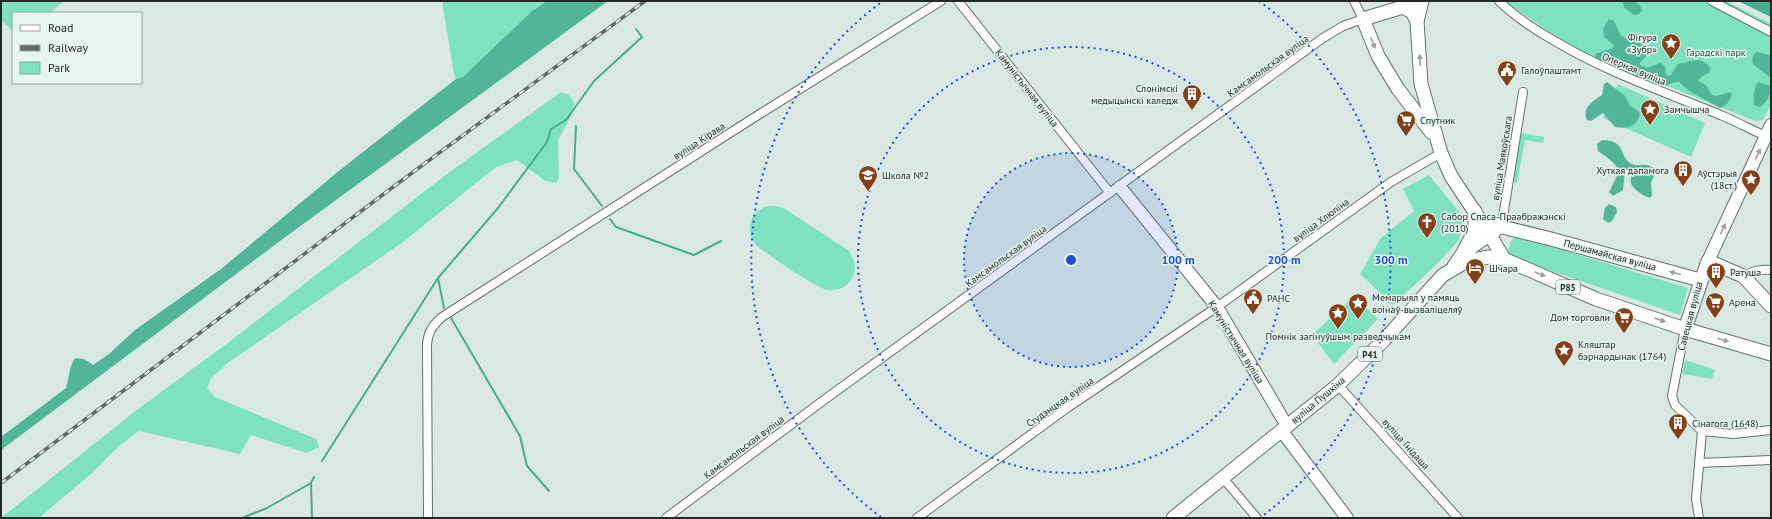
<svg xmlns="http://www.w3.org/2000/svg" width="1772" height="519" viewBox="0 0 1772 519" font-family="'PT Sans',sans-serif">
<rect width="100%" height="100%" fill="#d9e8e2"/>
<g fill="#7ee2c1">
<polygon points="1,1 64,1 50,13 13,13 13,31 1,20"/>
<polygon points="442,1 547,1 532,11 463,78 456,79 454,74"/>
<polygon points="1504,1 1726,1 1771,24 1771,104 1763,120 1755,121 1575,49"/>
<polygon points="1618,84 1705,123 1691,157 1603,118"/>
<polygon points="561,92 569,95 574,102 573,112 558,140 559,178 556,183 545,181 517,160 496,167 403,242 229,362 211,378 207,388 215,397 316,439 319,447 307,453 251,435 240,454 139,431 119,446 93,472 39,518 1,518 138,409 225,345 451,171"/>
<polygon points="1521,133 1544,137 1543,143 1525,140 1517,183 1513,182"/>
<polygon points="1429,175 1465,219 1459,240 1438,263 1393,305 1360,274 1381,238 1414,211 1403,189"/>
<path d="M768,206h9l8,3 63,41c6,8 9,17 5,26 -4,10 -15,16 -26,14 -10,-2 -61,-36 -71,-45 -12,-15 -6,-34 12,-39z"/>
<polygon points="1516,236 1688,288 1680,315 1511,257 1508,251 1511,241"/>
<polygon points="1354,296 1378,319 1334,364 1312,335"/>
<polygon points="1685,360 1715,370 1712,379 1682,374"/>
</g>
<g fill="#50b697">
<path d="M547,1h61l-328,240 -279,209v-13l65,-49c3,-10 3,-21 9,-30l9,1 9,6 16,-11 26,-24 86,-61 119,-99 116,-91 7,-2 69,-66z"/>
<path d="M1622,1c9,0 17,-1 20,9l-3,4 -5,1 -10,-8z"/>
<path d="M1609,19l5,2 7,15c11,6 23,4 28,18l-9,8v3l7,3 13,-5 5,3 1,9 4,1 8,-12c12,-2 23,-9 32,4l-1,5 -8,4 -3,4 8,4 6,10 4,1 14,-4 2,3 -5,9 -7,4 -31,-17 -10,-9c-9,0 -14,6 -23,5l-59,-26 -2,-7 18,-6 1,-3 -10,-8 -1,-8z"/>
<polygon points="1756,52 1771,55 1771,78 1753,64 1752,58"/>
<path d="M1607,82l18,14 5,10 7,4 3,4c-3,13 -13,15 -25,13l-12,-14 -12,8 -4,-1c-5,-13 5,-18 15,-25l2,-11z"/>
<path d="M1758,82l13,4c0,9 -4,16 -11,21l-6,-2c-1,-7 0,-18 4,-23z"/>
<path d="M1602,140c25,1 16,14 28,23 9,6 16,-4 26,8l-5,12 1,12 -2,3c-6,-2 -18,-9 -19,-15 -1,-6 2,-8 -1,-13h-5l-2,20 -10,6 -4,-4 10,-20c-4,-11 -13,-15 -21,-21l-1,-7z"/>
<polygon points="1609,204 1616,207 1617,212 1612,221 1608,223 1603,219 1605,208"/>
</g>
<polygon fill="#47ad8f" points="1738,1 1771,1 1771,17"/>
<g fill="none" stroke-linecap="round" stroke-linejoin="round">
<g stroke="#47ad8f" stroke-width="2">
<polyline points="576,126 574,169 602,206"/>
<polyline points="610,219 616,227 694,255 721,241"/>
<polyline points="438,278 444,308"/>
<polyline points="451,318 520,436 527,466 549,491"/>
<polyline points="322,461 438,278 498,208 547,142 551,129 566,120 594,81 642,37 636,29"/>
<polyline points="242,518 267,508 311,483"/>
<polyline points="312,518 311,483 314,477"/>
</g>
<defs>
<g id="street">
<polyline points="958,1 1110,193"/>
<path d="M1499,1c16,16 35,28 54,39 55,33 112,52 170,76 16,7 31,15 47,22"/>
<polyline points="1712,1 1771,32"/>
<polyline points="1499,227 1503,217 1523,92"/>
<path d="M1743,276c10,-5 17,-7 28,-6"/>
<polyline points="1685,329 1672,396 1675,405 1702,431 1696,499 1699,518"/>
<polyline points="1338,385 1458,518"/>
<polyline points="1702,431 1733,434 1771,430"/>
<polyline points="1699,463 1771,460"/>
<polyline points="1223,478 1257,518"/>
<path d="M428,518l-1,-173c1,-13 5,-19 15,-28l313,-200 186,-116"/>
<polyline points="666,518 828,397 1323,38 1343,26 1363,19 1354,1"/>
<polyline points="917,518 1067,408 1217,307 1391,182 1441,153"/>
</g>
<g id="secondary">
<polyline points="1120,187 1217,307 1287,426"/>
<polyline points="1708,261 1771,125"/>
<polyline points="1281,430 1347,518"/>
</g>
<g id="primary">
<polyline points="1413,1 1403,7 1363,19 1378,56 1398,89 1431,132"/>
<polyline points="1403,7 1412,12 1417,21 1421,84 1441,153 1451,176 1490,235 1504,259"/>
<polyline points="1417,21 1422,1"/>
<polyline points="1482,222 1551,239 1700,280"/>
<polyline points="1464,251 1475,230 1475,211"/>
<polyline points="1454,266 1463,253 1496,230"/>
<polyline points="1685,329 1708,261 1743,276 1771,306"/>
<polyline points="1173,518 1338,385 1385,339 1443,275 1467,261 1489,257 1504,259 1596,299 1685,329 1771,354"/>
</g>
</defs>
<use href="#street" stroke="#63716b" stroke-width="10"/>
<use href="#secondary" stroke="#63716b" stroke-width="14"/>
<use href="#primary" stroke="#63716b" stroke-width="15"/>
<use href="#street" stroke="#fff" stroke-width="8"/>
<use href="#secondary" stroke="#fff" stroke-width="12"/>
<use href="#primary" stroke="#fff" stroke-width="13"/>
<defs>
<polyline id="rail" points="1,483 397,184 645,1"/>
</defs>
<use href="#rail" stroke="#616a67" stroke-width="3.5"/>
<use href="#rail" stroke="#e6f5ef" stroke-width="2" stroke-dasharray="6" stroke-linecap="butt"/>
</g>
<defs><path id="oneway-solid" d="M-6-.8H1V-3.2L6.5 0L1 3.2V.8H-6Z"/></defs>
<g fill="#9c9f9e">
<use href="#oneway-solid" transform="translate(1373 43) rotate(68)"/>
<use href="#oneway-solid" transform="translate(1420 60) rotate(-93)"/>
<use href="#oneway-solid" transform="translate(1758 154) rotate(-66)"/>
<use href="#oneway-solid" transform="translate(1723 229) rotate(-65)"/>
<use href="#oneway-solid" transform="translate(1675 273) rotate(-165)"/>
<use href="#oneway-solid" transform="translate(1540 274) rotate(23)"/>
<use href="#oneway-solid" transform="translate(1660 320) rotate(19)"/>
<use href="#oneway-solid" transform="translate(1723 340) rotate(16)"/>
</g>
<circle cx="1071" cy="260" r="107" fill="#1d4ed8" fill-opacity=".12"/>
<g fill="none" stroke="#1d4ed8" stroke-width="2" stroke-dasharray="2 4">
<circle cx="1071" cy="260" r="107"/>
<circle cx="1071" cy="260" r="213"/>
<path d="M881 517A320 320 0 0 1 883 1M1259 1A320 320 0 0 1 1261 517"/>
</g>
<defs>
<symbol id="sight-pin" viewBox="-11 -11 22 30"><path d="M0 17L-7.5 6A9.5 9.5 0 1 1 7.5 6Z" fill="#854018" stroke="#e6f5ef"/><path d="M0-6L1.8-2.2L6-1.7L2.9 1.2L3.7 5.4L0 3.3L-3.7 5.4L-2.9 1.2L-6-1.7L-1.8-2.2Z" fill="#fff"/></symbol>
<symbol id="civic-pin" viewBox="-11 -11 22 30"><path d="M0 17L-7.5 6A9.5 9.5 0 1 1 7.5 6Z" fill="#854018" stroke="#e6f5ef"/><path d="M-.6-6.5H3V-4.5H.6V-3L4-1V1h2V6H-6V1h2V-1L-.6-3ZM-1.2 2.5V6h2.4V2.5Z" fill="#fff"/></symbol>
<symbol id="building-pin" viewBox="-11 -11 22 30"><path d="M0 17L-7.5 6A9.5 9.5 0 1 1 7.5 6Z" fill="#854018" stroke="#e6f5ef"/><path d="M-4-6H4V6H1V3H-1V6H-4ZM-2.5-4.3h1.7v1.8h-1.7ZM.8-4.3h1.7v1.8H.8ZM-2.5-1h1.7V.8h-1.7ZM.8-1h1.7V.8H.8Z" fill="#fff"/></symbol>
<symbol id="supermarket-pin" viewBox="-11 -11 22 30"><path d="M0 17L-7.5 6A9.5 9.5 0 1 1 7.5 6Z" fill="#854018" stroke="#e6f5ef"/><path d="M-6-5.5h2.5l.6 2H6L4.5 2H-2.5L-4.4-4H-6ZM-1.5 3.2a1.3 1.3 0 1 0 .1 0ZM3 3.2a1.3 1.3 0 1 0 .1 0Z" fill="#fff"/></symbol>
<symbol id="school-pin" viewBox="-11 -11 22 30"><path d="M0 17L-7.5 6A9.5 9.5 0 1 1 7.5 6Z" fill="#854018" stroke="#e6f5ef"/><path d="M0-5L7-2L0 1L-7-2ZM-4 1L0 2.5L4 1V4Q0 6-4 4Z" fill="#fff"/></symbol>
<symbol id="church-pin" viewBox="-11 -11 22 30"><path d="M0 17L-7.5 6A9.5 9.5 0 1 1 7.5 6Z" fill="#854018" stroke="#e6f5ef"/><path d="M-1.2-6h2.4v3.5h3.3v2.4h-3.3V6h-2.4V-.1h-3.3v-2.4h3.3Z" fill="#fff"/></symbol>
<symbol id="hotel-pin" viewBox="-11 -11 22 30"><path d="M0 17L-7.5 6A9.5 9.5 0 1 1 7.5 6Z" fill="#854018" stroke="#e6f5ef"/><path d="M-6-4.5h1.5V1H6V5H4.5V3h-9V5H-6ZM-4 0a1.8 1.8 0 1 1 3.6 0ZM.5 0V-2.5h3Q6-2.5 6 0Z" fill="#fff"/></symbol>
</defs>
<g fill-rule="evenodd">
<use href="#sight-pin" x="1660" y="32" width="22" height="30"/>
<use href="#civic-pin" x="1496" y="59" width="22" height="30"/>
<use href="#building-pin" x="1181" y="83" width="22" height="30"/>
<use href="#sight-pin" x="1639" y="98" width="22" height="30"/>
<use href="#supermarket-pin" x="1395" y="109" width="22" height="30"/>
<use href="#building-pin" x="1672" y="159" width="22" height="30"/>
<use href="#school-pin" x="857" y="164" width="22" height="30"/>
<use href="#sight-pin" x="1740" y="168" width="22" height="30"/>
<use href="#church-pin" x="1416" y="211" width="22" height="30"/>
<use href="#hotel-pin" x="1464" y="257" width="22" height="30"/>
<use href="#building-pin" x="1705" y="261" width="22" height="30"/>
<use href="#civic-pin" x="1242" y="287" width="22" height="30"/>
<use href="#supermarket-pin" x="1704" y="291" width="22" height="30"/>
<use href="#sight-pin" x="1347" y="292" width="22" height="30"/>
<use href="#sight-pin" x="1327" y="302" width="22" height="30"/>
<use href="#supermarket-pin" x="1613" y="306" width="22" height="30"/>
<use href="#sight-pin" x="1553" y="339" width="22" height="30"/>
<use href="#building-pin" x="1667" y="412" width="22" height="30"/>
</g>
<g text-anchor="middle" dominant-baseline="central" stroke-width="3" stroke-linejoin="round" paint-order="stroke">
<g fill="#e6f5ef" stroke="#5e6663" stroke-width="1">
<rect x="1556" y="280" width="24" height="14" rx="3"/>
<rect x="1358" y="347" width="24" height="14" rx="3"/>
</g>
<g font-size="9" font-weight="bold" fill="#232927">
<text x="1568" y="287">Р85</text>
<text x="1370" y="354">Р41</text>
</g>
<g font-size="10" fill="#232927" stroke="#e6f5ef" text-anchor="start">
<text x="1657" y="37" text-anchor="end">Фігура<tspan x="1657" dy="12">«Зубр»</tspan></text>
<text x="1521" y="70">Галоўпаштамт</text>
<text x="1178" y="88" text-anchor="end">Слонімскі<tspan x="1178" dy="12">медыцынскі каледж</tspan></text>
<text x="1664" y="109">Замчышча</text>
<text x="1420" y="120">Спутник</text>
<text x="1669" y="170" text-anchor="end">Хуткая дапамога</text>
<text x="1737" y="173" text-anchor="end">Аўстэрыя<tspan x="1737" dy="12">(18ст.)</tspan></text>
<text x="882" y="175">Школа №2</text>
<text x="1441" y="216">Сабор Спаса-Праабражэнскі<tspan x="1441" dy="12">(2010)</tspan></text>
<text x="1489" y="268">Шчара</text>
<text x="1730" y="272">Ратуша</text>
<text x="1372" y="297">Мемарыял у памяць<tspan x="1372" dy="12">воінаў-вызваліцеляў</tspan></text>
<text x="1267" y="298">РАНС</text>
<text x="1729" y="302">Арена</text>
<text x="1610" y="317" text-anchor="end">Дом торговли</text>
<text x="1338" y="336" text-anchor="middle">Помнік загінуўшым разведчыкам</text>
<text x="1578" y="344">Кляштар<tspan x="1578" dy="12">бэрнардынак (1764)</tspan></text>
<text x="1692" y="423">Сінагога (1648)</text>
</g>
<g font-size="10" fill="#255143" stroke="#e6f5ef">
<text x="1716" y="52">Гарадскі парк</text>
</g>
<g font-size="10" fill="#232927" stroke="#e6f5ef">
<text transform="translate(1268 66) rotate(-36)">Камсамольская вуліца</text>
<text transform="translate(1634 69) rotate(23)">Оперная вуліца</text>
<text transform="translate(1027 88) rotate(52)">Камуністычная вуліца</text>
<text transform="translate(699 141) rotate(-33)">вуліца Кірава</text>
<text transform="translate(1502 158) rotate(-81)">вуліца Маякоўскага</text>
<text transform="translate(1321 220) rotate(-36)">вуліца Хлюпіна</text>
<text transform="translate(1610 255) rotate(15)">Першамайская вуліца</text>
<text transform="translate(1006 256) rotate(-36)">Камсамольская вуліца</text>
<text transform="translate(1690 316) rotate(-75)">Савецкая вуліца</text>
<text transform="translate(1236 342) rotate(58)">Камуністычная вуліца</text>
<text transform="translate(1318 400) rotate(-40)">вуліца Пушкіна</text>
<text transform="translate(1060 402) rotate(-35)">Студэнцкая вуліца</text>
<text transform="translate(1406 444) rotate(48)">вуліца Гнідаша</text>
<text transform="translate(744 447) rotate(-37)">Камсамольская вуліца</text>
</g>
</g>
<circle cx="1071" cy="260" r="6" fill="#1d4ed8" stroke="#e6f5ef" stroke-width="2"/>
<g font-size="12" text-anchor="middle" font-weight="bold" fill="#1d4ed8" stroke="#e6f5ef" stroke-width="3" stroke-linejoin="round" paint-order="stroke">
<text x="1178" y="264">100 m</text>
<text x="1284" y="264">200 m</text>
<text x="1391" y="264">300 m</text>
</g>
<rect width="1772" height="519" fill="none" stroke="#232927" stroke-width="4"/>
<rect x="12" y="12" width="130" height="72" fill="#e6f5ef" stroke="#98a39f"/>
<rect x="20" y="25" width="20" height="6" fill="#ffffff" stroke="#98a39f"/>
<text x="48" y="32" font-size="12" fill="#232927">Road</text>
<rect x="20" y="45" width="20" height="6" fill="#616a67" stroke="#98a39f"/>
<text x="48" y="52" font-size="12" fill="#232927">Railway</text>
<rect x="20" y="62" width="20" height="12" fill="#7ee2c1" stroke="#98a39f"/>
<text x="48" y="72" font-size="12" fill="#232927">Park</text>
</svg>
